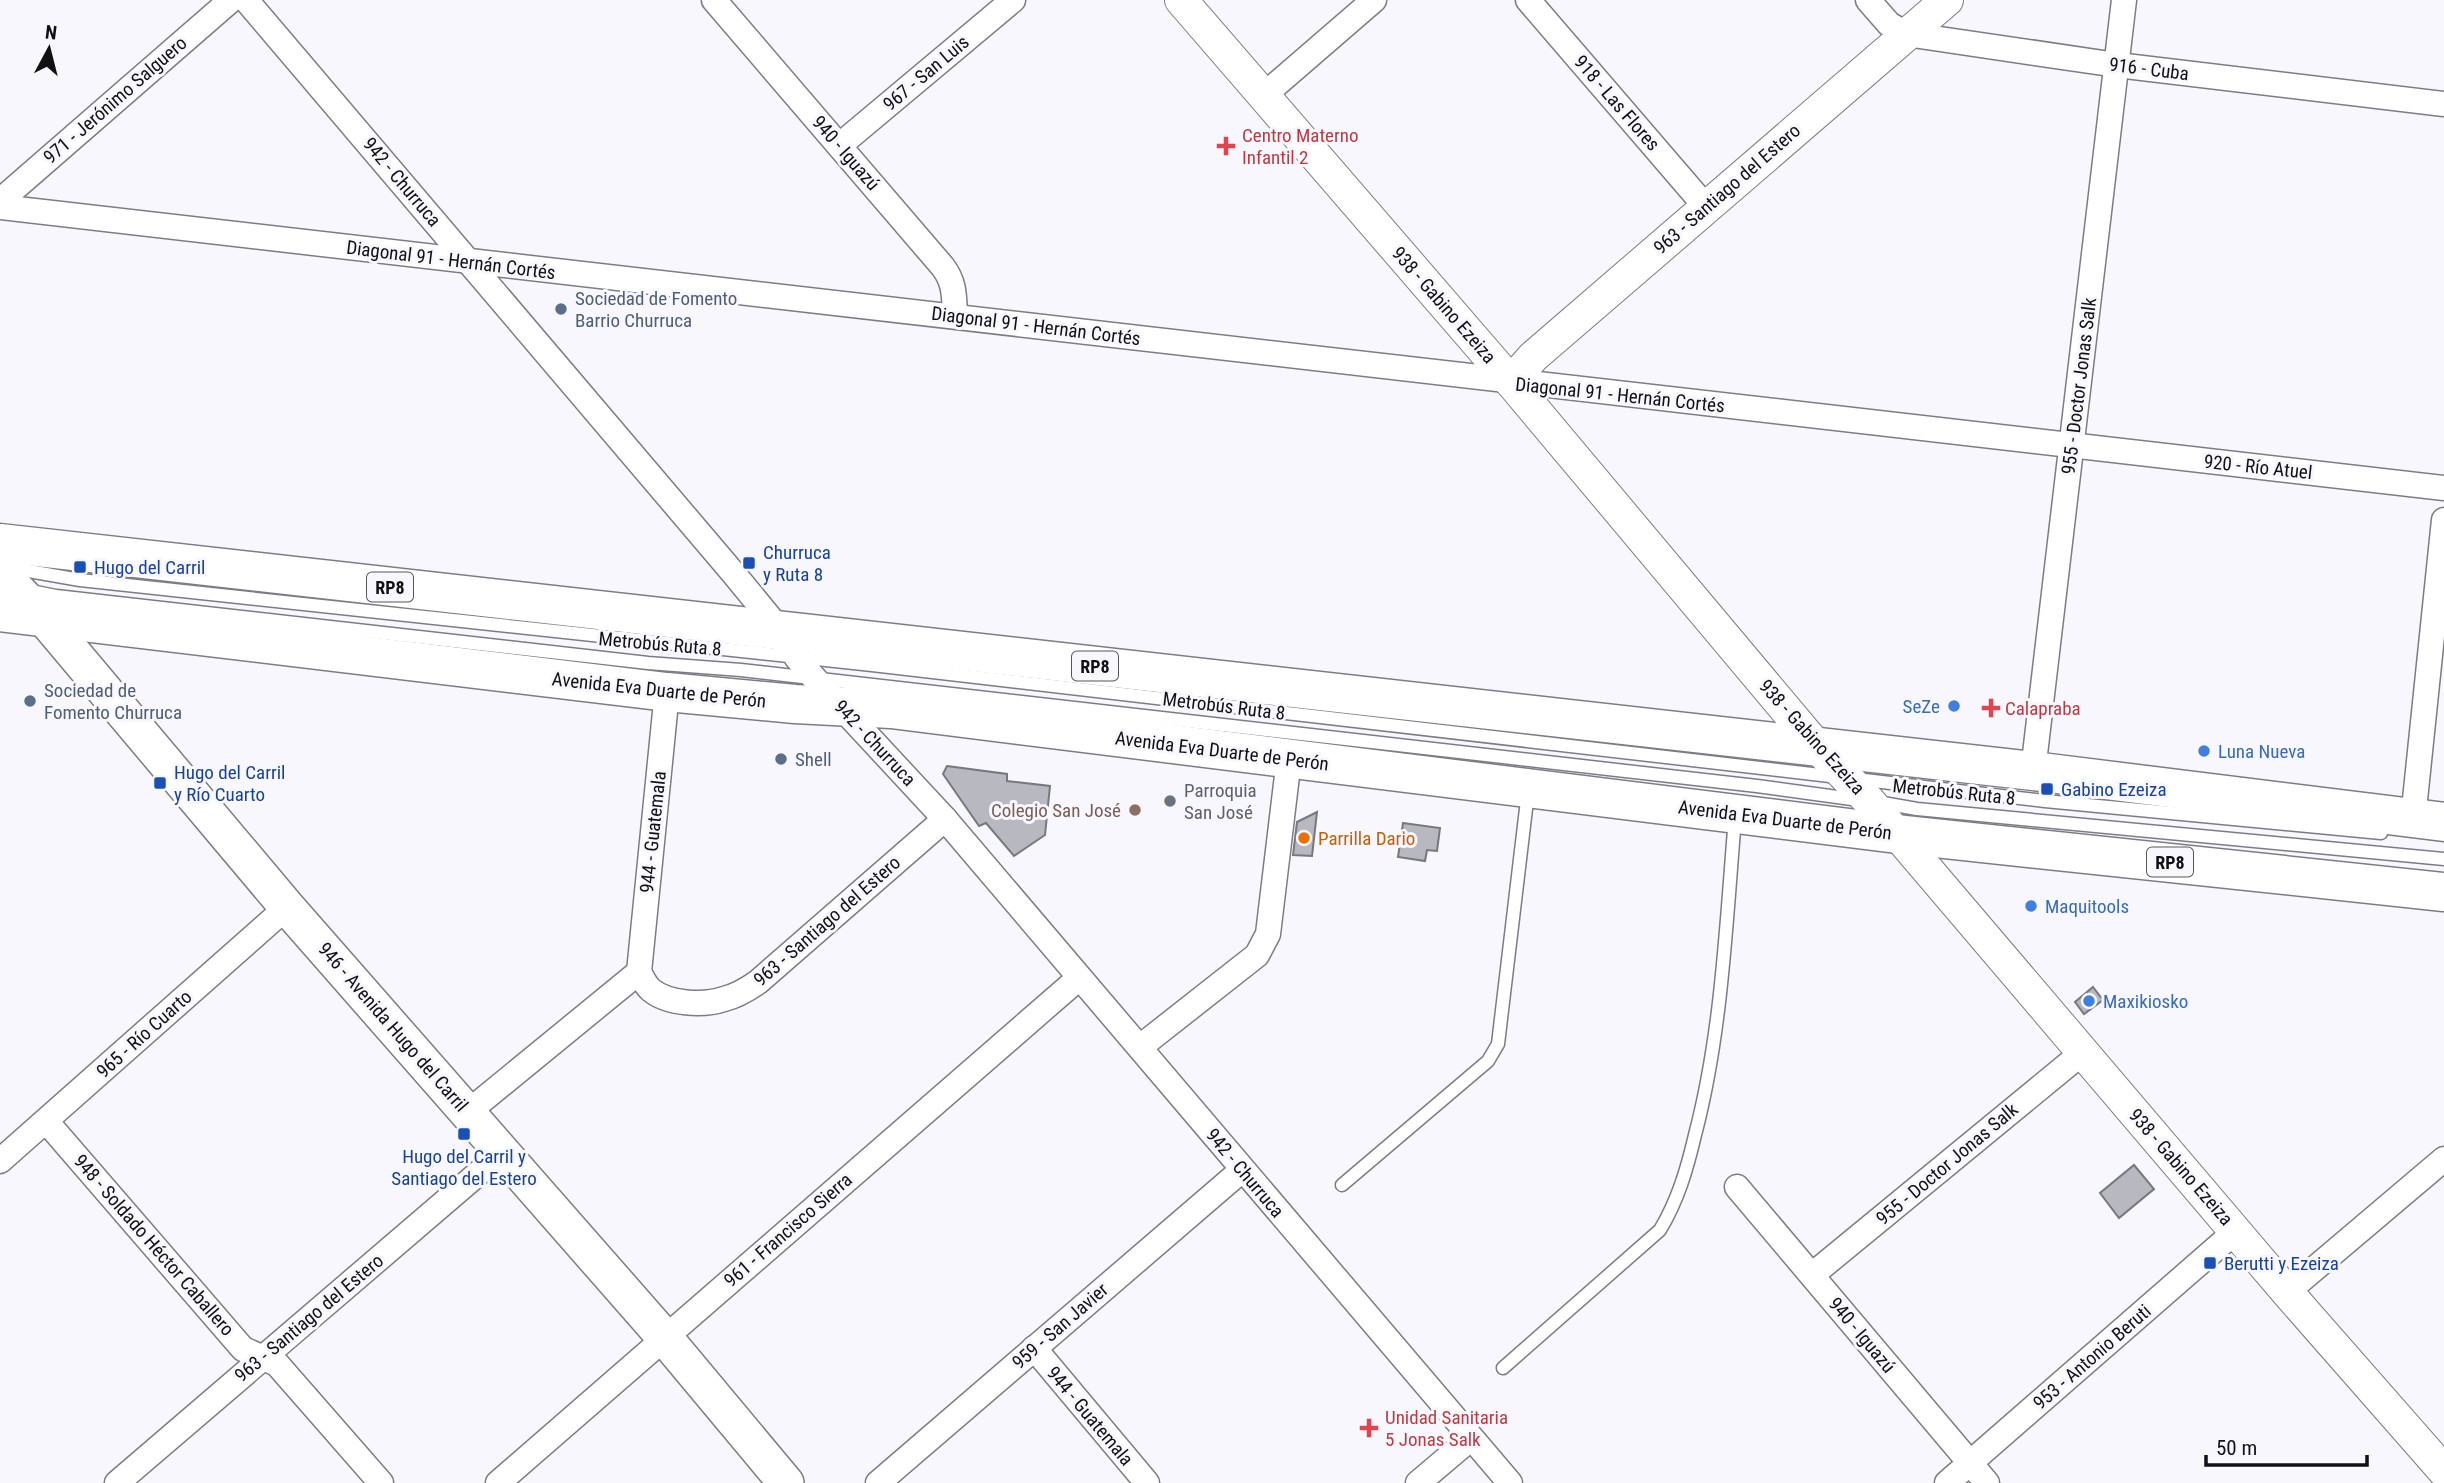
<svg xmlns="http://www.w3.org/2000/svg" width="2444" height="1483" viewBox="0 0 2444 1483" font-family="'Roboto Condensed',sans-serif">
<rect width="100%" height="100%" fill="#f8f7fe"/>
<g fill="#b8b8c1" stroke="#777780" stroke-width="2">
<polygon points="947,766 1007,774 1007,781 1050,786 1045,835 1014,856 986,823 979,826 943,774"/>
<polygon points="1317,812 1312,856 1293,855 1297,822"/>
<polygon points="1403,823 1440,828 1437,851 1427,850 1425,861 1398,857"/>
<polygon points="2093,987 2103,1000 2084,1014 2075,1002"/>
<polygon points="2134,1165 2154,1189 2119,1218 2100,1193"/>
</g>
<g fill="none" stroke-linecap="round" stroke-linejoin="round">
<defs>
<g id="service">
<polyline points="6,567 80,580 872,665 1838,777"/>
<polyline points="31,591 56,596 648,663 741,670 1757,786 1859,800"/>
<polyline points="1856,779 2045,801 2381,833"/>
<polyline points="1877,802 1917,809 2444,859"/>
<polyline points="1342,1185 1488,1061 1498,1044 1528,792"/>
<path d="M1503,1368l157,-138c18,-30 27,-61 35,-95 27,-103 31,-211 40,-317"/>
</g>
<g id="minor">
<polyline points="246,0 734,574 780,630 797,658 815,679 945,819 1510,1483"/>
<path d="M714,0l229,267c12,16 11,29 12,49"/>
<polyline points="1528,0 1706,207"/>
<polyline points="1868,0 1889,24 1906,34 2117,65 2444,104"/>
<polyline points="1263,96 1374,0"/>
<polyline points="840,145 1013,0"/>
<polyline points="0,201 231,0"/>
<polyline points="0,207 2444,488"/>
<polyline points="2033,771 2124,0"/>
<polyline points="2413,819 2444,520"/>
<path d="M639,972c3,5 6,13 12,18 17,14 52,16 73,9 12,-3 24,-10 34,-17l187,-163"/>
<polyline points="639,972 667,692"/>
<polyline points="1140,1047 1257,955 1268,934 1289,759"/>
<polyline points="468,1112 639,972"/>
<polyline points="46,1121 243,1349 277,1364 381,1483"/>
<polyline points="0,1161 287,907"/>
<polyline points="1737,1187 1987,1483"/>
<polyline points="1812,1275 2082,1053"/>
<polyline points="2287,1292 2444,1159"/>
<polyline points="1034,1348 1147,1483"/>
<polyline points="117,1483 502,1153"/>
<polyline points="498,1483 1079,978"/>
<polyline points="878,1483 1242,1170"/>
<polyline points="1418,1483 1470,1439"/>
<polyline points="1947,1483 2236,1231"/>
</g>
<g id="tertiary">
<polyline points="1181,0 1511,382 1819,749 1869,801 2287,1292 2444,1471"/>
<polyline points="1511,382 1533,357 1947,0"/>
</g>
<polyline id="secondary" points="0,572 43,617 287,907 665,1338 786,1483"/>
<g id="primary">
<polyline points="0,543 2033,771 2444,822"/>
<polyline points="0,612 667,692 795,704 891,709 1897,834 2444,892"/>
</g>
</defs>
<use href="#service" stroke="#7c7c85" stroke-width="15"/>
<use href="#minor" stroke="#7c7c85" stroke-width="27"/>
<use href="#tertiary" stroke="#7c7c85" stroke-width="34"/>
<use href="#secondary" stroke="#7c7c85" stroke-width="38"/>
<use href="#primary" stroke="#7c7c85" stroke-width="41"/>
<use href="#service" stroke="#fff" stroke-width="12"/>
<use href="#minor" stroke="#fff" stroke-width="24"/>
<use href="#tertiary" stroke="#fff" stroke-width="32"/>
<use href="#secondary" stroke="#fff" stroke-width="35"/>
<use href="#primary" stroke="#fff" stroke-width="38"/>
</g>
<g fill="#e0444e" stroke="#f8f7fe" stroke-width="2.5">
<path d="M1222.5 135.5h7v7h7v7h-7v7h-7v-7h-7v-7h7z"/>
<path d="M1987.5 697.5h7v7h7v7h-7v7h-7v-7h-7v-7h7z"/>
<path d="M1365.5 1417.5h7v7h7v7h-7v7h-7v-7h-7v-7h7z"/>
</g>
<g fill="#5c6f8a" stroke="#f8f7fe" stroke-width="2.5">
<circle cx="561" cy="309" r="7"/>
<circle cx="30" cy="701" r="7"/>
<circle cx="781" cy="759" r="7"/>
</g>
<g fill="#1a4fb4" stroke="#f8f7fe" stroke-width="2.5">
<rect x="742" y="556" width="14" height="14" rx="3.5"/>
<rect x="73" y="560" width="14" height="14" rx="3.5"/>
<rect x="153" y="776" width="14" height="14" rx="3.5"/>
<rect x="2040" y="782" width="14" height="14" rx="3.5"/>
<rect x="457" y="1127" width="14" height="14" rx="3.5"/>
<rect x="2203" y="1256" width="14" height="14" rx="3.5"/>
</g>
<g fill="#3f7fe0" stroke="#f8f7fe" stroke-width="2.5">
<circle cx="1954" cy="706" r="7"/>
<circle cx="2204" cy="751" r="7"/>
<circle cx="2031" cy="906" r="7"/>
<circle cx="2089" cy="1001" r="7"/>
</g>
<circle fill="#6b7280" stroke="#f8f7fe" stroke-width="2.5" cx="1170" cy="801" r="7"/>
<circle fill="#8d6e63" stroke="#f8f7fe" stroke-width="2.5" cx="1135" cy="810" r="7"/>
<circle fill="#e8710a" stroke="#f8f7fe" stroke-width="2.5" cx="1304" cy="838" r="7"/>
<g text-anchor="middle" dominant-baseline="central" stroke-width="6" stroke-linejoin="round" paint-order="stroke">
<g fill="#f8f7fe" stroke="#56565a" stroke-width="2">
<rect x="367" y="572.5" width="46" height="29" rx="5"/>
<rect x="1072" y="651.5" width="46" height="29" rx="5"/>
<rect x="2147" y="847.5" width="46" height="29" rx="5"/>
</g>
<g font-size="18" font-weight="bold" fill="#111114">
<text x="390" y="587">RP8</text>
<text x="1095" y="666">RP8</text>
<text x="2170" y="862">RP8</text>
</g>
<g font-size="19" fill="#111114" stroke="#f8f7fe">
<text transform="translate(2149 69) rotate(7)">916 - Cuba</text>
<text transform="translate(926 73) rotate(-40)">967 - San Luis</text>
<text transform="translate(115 100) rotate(-41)">971 - Jerónimo Salguero</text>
<text transform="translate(1617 103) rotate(49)">918 - Las Flores</text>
<text transform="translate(846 153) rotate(49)">940 - Iguazú</text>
<text transform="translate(402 182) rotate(50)">942 - Churruca</text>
<text transform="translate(1727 189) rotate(-41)">963 - Santiago del Estero</text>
<text transform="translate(451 260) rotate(7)">Diagonal 91 - Hernán Cortés</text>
<text transform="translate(1444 305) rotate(49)">938 - Gabino Ezeiza</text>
<text transform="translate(1036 326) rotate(7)">Diagonal 91 - Hernán Cortés</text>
<text transform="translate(2079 386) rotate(-83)">955 - Doctor Jonas Salk</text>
<text transform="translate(1620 395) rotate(6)">Diagonal 91 - Hernán Cortés</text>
<text transform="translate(2258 467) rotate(6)">920 - Río Atuel</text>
<text transform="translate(660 644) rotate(5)">Metrobús Ruta 8</text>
<text transform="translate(659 690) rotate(6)">Avenida Eva Duarte de Perón</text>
<text transform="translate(1224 706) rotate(7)">Metrobús Ruta 8</text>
<text transform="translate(1812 737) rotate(48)">938 - Gabino Ezeiza</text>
<text transform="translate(875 743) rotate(47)">942 - Churruca</text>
<text transform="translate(1222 751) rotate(7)">Avenida Eva Duarte de Perón</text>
<text transform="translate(1954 792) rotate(6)">Metrobús Ruta 8</text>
<text transform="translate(1785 820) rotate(7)">Avenida Eva Duarte de Perón</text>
<text transform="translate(653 832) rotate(-84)">944 - Guatemala</text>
<text transform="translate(827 921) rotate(-41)">963 - Santiago del Estero</text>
<text transform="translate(393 1027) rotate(49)">946 - Avenida Hugo del Carril</text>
<text transform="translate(144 1034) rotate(-42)">965 - Río Cuarto</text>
<text transform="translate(1947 1164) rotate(-40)">955 - Doctor Jonas Salk</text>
<text transform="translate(2181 1167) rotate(49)">938 - Gabino Ezeiza</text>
<text transform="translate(1245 1173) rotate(50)">942 - Churruca</text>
<text transform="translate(788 1230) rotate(-41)">961 - Francisco Sierra</text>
<text transform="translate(154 1245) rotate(49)">948 - Soldado Héctor Caballero</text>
<text transform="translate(309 1318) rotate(-40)">963 - Santiago del Estero</text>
<text transform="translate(1060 1326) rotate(-41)">959 - San Javier</text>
<text transform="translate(1862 1335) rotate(50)">940 - Iguazú</text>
<text transform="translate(2092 1357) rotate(-41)">953 - Antonio Beruti</text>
<text transform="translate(1090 1416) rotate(50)">944 - Guatemala</text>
</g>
<g font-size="19" fill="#be3a42" stroke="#f8f7fe" text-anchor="start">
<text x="1242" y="135">Centro Materno<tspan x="1242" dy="22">Infantil 2</tspan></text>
<text x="2005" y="708">Calapraba</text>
<text x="1385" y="1417">Unidad Sanitaria<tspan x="1385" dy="22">5 Jonas Salk</tspan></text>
</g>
<g font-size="19" fill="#4e5e75" stroke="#f8f7fe" text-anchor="start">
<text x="575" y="298">Sociedad de Fomento<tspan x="575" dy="22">Barrio Churruca</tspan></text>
<text x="44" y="690">Sociedad de<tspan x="44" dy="22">Fomento Churruca</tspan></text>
<text x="795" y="759">Shell</text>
</g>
<g font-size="19" fill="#164399" stroke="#f8f7fe" text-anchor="start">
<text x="763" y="552">Churruca<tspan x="763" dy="22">y Ruta 8</tspan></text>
<text x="94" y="567">Hugo del Carril</text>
<text x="174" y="772">Hugo del Carril<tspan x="174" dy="22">y Río Cuarto</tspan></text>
<text x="2061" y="789">Gabino Ezeiza</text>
<text x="464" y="1156" text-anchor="middle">Hugo del Carril y<tspan x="464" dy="22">Santiago del Estero</tspan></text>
<text x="2224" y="1263">Berutti y Ezeiza</text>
</g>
<g font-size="19" fill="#366cbe" stroke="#f8f7fe" text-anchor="start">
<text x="1940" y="706" text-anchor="end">SeZe</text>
<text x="2218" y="751">Luna Nueva</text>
<text x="2045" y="906">Maquitools</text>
<text x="2103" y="1001">Maxikiosko</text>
</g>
<g font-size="19" fill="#5b616d" stroke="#f8f7fe" text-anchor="start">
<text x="1184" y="790">Parroquia<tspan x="1184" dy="22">San José</tspan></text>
</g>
<g font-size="19" fill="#785e54" stroke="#f8f7fe" text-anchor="end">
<text x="1121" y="810">Colegio San José</text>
</g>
<g font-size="19" fill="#c56008" stroke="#f8f7fe" text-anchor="start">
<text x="1318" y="838">Parrilla Dario</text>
</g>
</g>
<g transform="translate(49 49) rotate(7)" stroke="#f8f7fe" stroke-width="5" paint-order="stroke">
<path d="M0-5L12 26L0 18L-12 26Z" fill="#111114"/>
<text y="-10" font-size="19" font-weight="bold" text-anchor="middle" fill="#111114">N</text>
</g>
<path d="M2206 1455v10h161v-10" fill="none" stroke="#111114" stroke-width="3.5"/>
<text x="2216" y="1455" font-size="21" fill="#111114" stroke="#f8f7fe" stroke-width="5" paint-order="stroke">50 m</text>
</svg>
